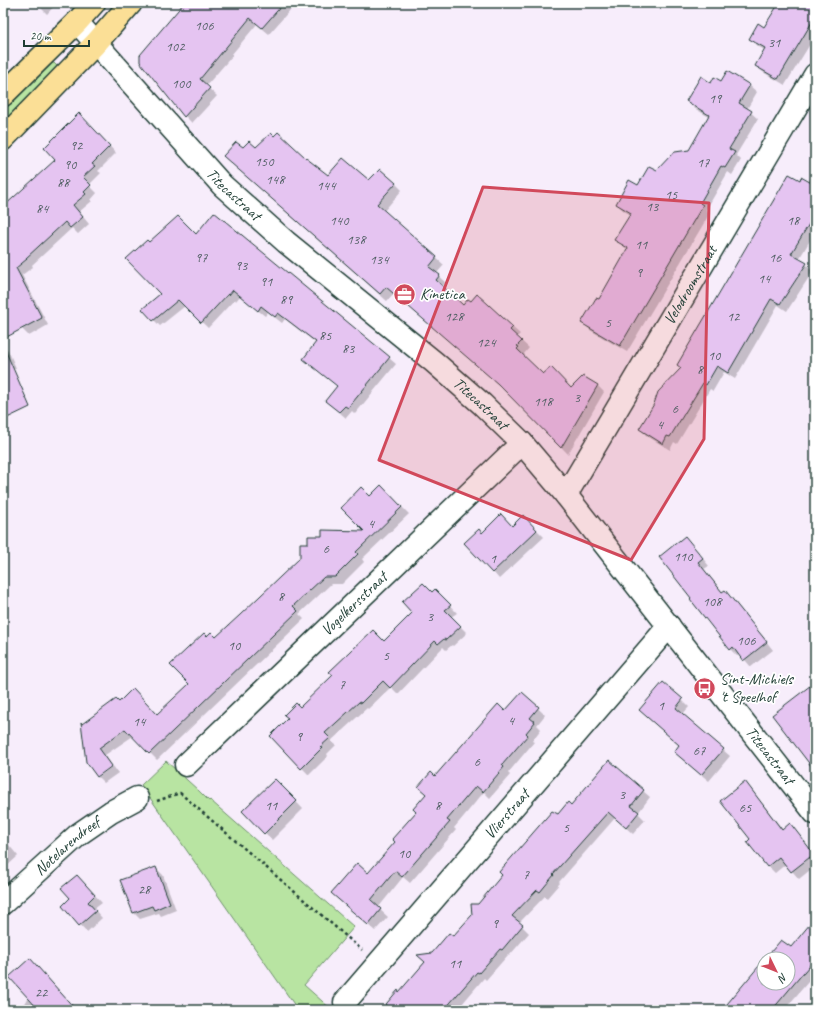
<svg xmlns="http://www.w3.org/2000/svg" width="818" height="1013" viewBox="0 0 818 1013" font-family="Caveat,sans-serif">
<rect width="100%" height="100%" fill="#f7edfb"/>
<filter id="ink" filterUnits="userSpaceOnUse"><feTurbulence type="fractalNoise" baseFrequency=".025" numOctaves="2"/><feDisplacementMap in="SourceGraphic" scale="8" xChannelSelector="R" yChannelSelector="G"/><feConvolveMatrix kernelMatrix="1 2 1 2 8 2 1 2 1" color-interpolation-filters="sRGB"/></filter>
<g filter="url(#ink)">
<g fill="#b8e4a2" stroke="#6c906b">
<polygon points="49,63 54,63 58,67 3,126 3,108"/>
<polygon points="166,761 198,790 209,801 210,800 354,927 304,985 332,1010 298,1010 141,785"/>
</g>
<g fill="#0003">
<polygon points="36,3 57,3 47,14"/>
<polygon points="185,3 285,3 291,9 269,34 257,24 232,54 233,55 206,86 217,96 192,123 185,116"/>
<polygon points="780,3 815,3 815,36 785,85 763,72 756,66 765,50 757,46 750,39 765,28"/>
<polygon points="728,72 750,86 757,92 747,109 758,119 736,155 741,160 732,175 728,172 706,210 710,213 627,352 590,330 583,323 599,300 628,250 615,239 631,215 624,211 617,204 657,172 689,151 709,117 694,108 687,101 711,84 721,82"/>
<polygon points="86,121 116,153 98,171 101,173 89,185 97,193 91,200 92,201 79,212 89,224 78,234 72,228 32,265 33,267 22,275 48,325 29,336 22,329 3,300 3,208 56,161"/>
<polygon points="243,149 257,149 305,159 329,176 369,182 395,183 402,190 384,211 444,265 436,274 446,283 442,287 463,306 471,303 477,296 520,334 517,337 529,348 524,354 525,355 523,356 543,376 571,389 597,385 604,392 568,454 505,390 394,293 387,301 231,163"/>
<polygon points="815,171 815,232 799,259 806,264 813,271 787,311 778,305 735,379 724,372 713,391 710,389 677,444 674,442 670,450 647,436 640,429 682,368 800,181 808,182"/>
<polygon points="196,235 389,358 396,364 355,414 352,411 346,418 326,401 338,386 316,343 285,319 282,323 268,312 265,316 240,296 236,301 235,299 208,328 185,306 160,326 154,320 161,294 149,243"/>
<polygon points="3,345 8,350 16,368 3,374"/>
<polygon points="381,486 409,514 362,559 364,562 342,584 331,584 299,614 304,619 157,760 133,736 105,755 112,765 97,775 87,761 119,703 157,715 191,684 207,638 216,639 301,558 309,544 323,537 366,532 370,497"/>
<polygon points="523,516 544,537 499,579 493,572 482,534 512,527"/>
<polygon points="692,545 709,566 704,569 723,593 725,591 732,598 773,650 751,667 740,654 737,656 730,649 691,599"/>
<polygon points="432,593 442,597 457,613 451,617 467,633 453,646 452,645 446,650 443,647 398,694 391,687 368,709 367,708 331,741 336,745 327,754 328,756 309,775 271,736 300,708 384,643"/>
<polygon points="522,693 545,715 537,725 541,729 532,741 534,742 508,773 510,775 490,798 484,792 454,828 456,830 410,883 403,877 378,908 388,917 375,931 339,900 368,875 396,842 417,812 435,778 506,712"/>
<polygon points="682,700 689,707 682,715 730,756 709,781 682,759 680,746 647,717"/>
<polygon points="113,766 118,773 104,783 98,777"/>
<polygon points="745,783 752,790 783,830 790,825 815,855 815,866 799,879 786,864 775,873 768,866 752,839"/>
<polygon points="282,787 303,809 272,840 244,811"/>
<polygon points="643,791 650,797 638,813 645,820 633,834 615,818 559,882 560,883 547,898 545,896 519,923 529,933 509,956 508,955 486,980 484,978 457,1010 390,1010 399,993 432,953 454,938 473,915 478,905 558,815 571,806"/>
<polygon points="3,838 18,856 4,869 6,871 3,875"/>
<polygon points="156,868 163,875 176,910 161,916 159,913 140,919 133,912"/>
<polygon points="84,883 102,903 94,909 102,918 87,932 63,906"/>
<polygon points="815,920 815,974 784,1010 724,1010 764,962 764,983 788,983 788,959 766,959 791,949"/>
<polygon points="30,998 76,1010 16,1010"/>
<polygon points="225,1003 232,1010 217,1010"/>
<polygon points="281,1007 284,1010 278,1010"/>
</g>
<g fill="#e5c4f1" stroke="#1f3d34">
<polygon points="184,3 284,3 262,28 250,18 200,79 210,88 184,117 140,62 140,55"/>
<polygon points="779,3 815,3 815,17 778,79 755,66 765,48 749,39 758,23 764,27"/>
<polygon points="727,71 750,85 739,103 752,111 729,149 735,152 725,168 721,166 700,203 703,205 620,346 581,323 596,298 599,299 628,248 614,240 631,213 616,204 629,180 638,185 649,166 657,170 672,154 675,152 689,150 709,115 686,101 701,76 711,83 714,77 721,81"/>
<polygon points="79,113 110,146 92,164 95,166 83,177 91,185 84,192 86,194 73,205 83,217 70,228 65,222 26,258 27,259 16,268 42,318 3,339 3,207 55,160 44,148"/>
<polygon points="278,132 306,158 328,175 343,158 369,180 380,169 396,183 377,204 437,257 429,267 440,275 436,280 463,305 468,299 471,301 477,294 513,327 510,330 522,341 517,346 519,347 517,349 543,374 551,367 571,388 583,376 598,385 561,448 498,384 386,287 380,294 223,156 236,142 243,147 249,141 256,147 271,133 274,136"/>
<polygon points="789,174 800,180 801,177 815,185 815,214 791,254 807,263 780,304 771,299 728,373 717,366 706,385 703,383 670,437 667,436 663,444 639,429 654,404 658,392 681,368 677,365"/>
<polygon points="214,212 390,357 348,408 345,406 339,412 325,401 337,386 303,359 316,342 278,313 275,317 261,306 258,311 233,290 229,295 228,294 201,323 178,300 153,321 142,309 160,294 126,259 147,240 149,242 178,216 196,234"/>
<polygon points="3,345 30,407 3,420"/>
<polygon points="381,485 402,507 356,552 358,554 335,577 324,577 293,606 298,611 149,754 125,729 99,748 112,766 97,777 86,762 81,722 82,724 116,699 119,702 133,688 157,714 189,684 170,665 204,633 207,636 211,632 216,637 240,615 300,558 300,543 308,543 308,536 322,536 322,530 364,531 341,508 361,487 370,496"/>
<polygon points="501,514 512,526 523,515 537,530 492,573 464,543 479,529 482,533"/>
<polygon points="685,536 703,558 698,562 722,592 725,590 767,642 743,661 733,647 730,650 690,599 691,598 659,557"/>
<polygon points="423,583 432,592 435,589 451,605 445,610 461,626 446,640 444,639 438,644 435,641 390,688 383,681 361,703 359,702 325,733 330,738 320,747 322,748 301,769 270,736 288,718 284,715 296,703 300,707 333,675 329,672 373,630 384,641 412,613 402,602"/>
<polygon points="663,682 683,699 676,708 724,749 701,775 674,752 679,745 639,710"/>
<polygon points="815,682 815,771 772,715"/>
<polygon points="522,692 539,707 530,718 535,722 526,733 528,735 502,765 504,767 483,792 476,786 447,820 450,822 402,877 395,871 371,900 381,909 368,925 331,893 357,863 368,873 395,842 392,839 416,812 413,809 426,794 418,787 431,772 435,776 498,704 505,711"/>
<polygon points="609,760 644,790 631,806 639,812 626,828 608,812 553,874 554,875 540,892 537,890 512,916 523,925 502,950 500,949 479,973 477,972 444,1010 381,1010 398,990 399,992 425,962 417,955 432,953 449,933 453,936 472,915 471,904 478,904 502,875 499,872 552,811 558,814 568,802 571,805"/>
<polygon points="275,779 297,801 264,834 242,811"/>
<polygon points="745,781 782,830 790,823 814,854 791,872 779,857 767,867 747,842 750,839 720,801"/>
<polygon points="156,867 170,903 154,910 152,906 133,913 120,880"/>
<polygon points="77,875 95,895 88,902 96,911 79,926 62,906 70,898 61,888"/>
<polygon points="815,918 815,959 772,1010 722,1010 764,960 764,983 788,983 788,959 765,959 781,940 791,947"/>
<polygon points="30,958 76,1010 39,1010 9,977"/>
</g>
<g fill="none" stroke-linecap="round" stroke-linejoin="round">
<defs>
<g id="minor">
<path id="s1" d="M77,22l145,163 64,57 148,120 48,42 40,39 44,52 249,318"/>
<path id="s2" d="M566,495l249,-420"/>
<path id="s3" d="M186,765l336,-322"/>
<path id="s4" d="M3,903l76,-69 32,-22 26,-14"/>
<path id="s5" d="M345,1002l324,-376"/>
</g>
<g id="major">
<polyline points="3,95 77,22 94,3"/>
<polyline points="3,139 96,43 131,3"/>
</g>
</defs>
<use href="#minor" stroke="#1f3d34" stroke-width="25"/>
<use href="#major" stroke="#1f3d34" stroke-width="25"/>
<polyline stroke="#1f3d34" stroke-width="2.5" stroke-dasharray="3 3" stroke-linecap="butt" points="157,801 180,793 362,950"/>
<use href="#minor" stroke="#fff" stroke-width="22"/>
<use href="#major" stroke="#fbdf96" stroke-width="22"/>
</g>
</g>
<path fill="#d1495b" fill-opacity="0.2" stroke="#d1495b" stroke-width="3" stroke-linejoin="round" d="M483,187l226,16 -5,236 -73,121 -252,-100z"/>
<defs>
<symbol id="office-disc" viewBox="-11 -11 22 22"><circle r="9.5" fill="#d1495b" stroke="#fff"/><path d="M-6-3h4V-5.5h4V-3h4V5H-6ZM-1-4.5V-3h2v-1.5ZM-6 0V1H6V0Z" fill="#fff"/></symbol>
<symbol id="bus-disc" viewBox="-11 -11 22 22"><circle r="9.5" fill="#d1495b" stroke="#fff"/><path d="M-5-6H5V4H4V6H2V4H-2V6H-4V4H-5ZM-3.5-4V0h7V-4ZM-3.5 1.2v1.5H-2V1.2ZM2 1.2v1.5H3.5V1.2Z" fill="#fff"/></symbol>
</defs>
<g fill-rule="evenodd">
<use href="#office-disc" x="392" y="282" width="25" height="25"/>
<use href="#bus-disc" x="692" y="676" width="25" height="25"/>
</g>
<g text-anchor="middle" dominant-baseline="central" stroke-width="3.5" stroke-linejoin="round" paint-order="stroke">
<g font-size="14" fill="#505f63">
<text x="204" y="25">106</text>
<text x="774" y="42">31</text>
<text x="175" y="46">102</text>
<text x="181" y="83">100</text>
<text x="715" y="98">19</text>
<text x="76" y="145">92</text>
<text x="264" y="161">150</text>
<text x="703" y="162">17</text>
<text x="70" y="164">90</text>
<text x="275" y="179">148</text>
<text x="63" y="182">88</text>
<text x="326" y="185">144</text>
<text x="671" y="194">15</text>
<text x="652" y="206">13</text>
<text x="42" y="208">84</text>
<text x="339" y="220">140</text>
<text x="793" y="220">18</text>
<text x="356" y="239">138</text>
<text x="641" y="244">11</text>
<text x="201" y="257">97</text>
<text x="775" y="257">16</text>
<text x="379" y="259">134</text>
<text x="241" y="265">93</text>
<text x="639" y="272">9</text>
<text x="764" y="278">14</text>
<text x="266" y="281">91</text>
<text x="286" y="299">89</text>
<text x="454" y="316">128</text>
<text x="733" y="316">12</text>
<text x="608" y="322">5</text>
<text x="325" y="335">85</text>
<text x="486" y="342">124</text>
<text x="348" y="348">83</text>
<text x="714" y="355">10</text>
<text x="700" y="369">8</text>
<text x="577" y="397">3</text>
<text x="543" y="401">118</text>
<text x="675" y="408">6</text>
<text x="660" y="424">4</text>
<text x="371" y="523">4</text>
<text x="326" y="548">6</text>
<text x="683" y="556">110</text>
<text x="493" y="558">1</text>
<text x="281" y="596">8</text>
<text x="712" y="601">108</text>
<text x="430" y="616">3</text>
<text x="746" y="640">106</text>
<text x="234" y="645">10</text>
<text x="386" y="655">5</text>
<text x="342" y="684">7</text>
<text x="661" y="705">1</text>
<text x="511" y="720">4</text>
<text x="139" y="721">14</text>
<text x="299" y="736">9</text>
<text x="699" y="750">67</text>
<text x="477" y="761">6</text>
<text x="622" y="794">3</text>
<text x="271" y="805">11</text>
<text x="438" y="805">8</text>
<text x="745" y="807">65</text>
<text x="566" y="827">5</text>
<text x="404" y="853">10</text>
<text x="526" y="874">7</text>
<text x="144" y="889">28</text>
<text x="495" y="923">9</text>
<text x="455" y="963">11</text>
<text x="41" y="992">22</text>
</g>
<g font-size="16" fill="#1f3d34" stroke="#fff">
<text stroke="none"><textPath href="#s1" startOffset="233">Titecastraat</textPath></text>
<text stroke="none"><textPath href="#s2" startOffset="244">Velodroomstraat</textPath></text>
<text stroke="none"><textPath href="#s1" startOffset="557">Titecastraat</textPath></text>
<text stroke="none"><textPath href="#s3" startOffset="233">Vogelkersstraat</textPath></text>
<text stroke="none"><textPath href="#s1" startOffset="1013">Titecastraat</textPath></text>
<text stroke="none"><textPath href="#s5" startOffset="248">Vlierstraat</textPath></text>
<text stroke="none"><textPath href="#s4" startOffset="86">Notelarendreef</textPath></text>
</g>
<g font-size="16" fill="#1f3d34" stroke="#fff" text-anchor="start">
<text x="420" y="294">Kinetica</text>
<text x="720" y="679">Sint-Michiels<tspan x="720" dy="18">'t Speelhof</tspan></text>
</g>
</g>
<rect width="818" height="1013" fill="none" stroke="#fff" stroke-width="16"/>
<rect x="8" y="8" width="802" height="997" fill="none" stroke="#1f3d34" stroke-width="1.5" filter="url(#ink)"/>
<g transform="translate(776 971) rotate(133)"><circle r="19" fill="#ffffff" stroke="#a5b1ae"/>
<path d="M0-3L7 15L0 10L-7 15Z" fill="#d1495b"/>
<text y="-6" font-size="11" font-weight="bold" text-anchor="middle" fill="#1f3d34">N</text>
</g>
<path d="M24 40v6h65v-6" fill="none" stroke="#1f3d34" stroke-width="2"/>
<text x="30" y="40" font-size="12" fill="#1f3d34" stroke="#ffffff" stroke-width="3" paint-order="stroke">20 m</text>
</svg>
